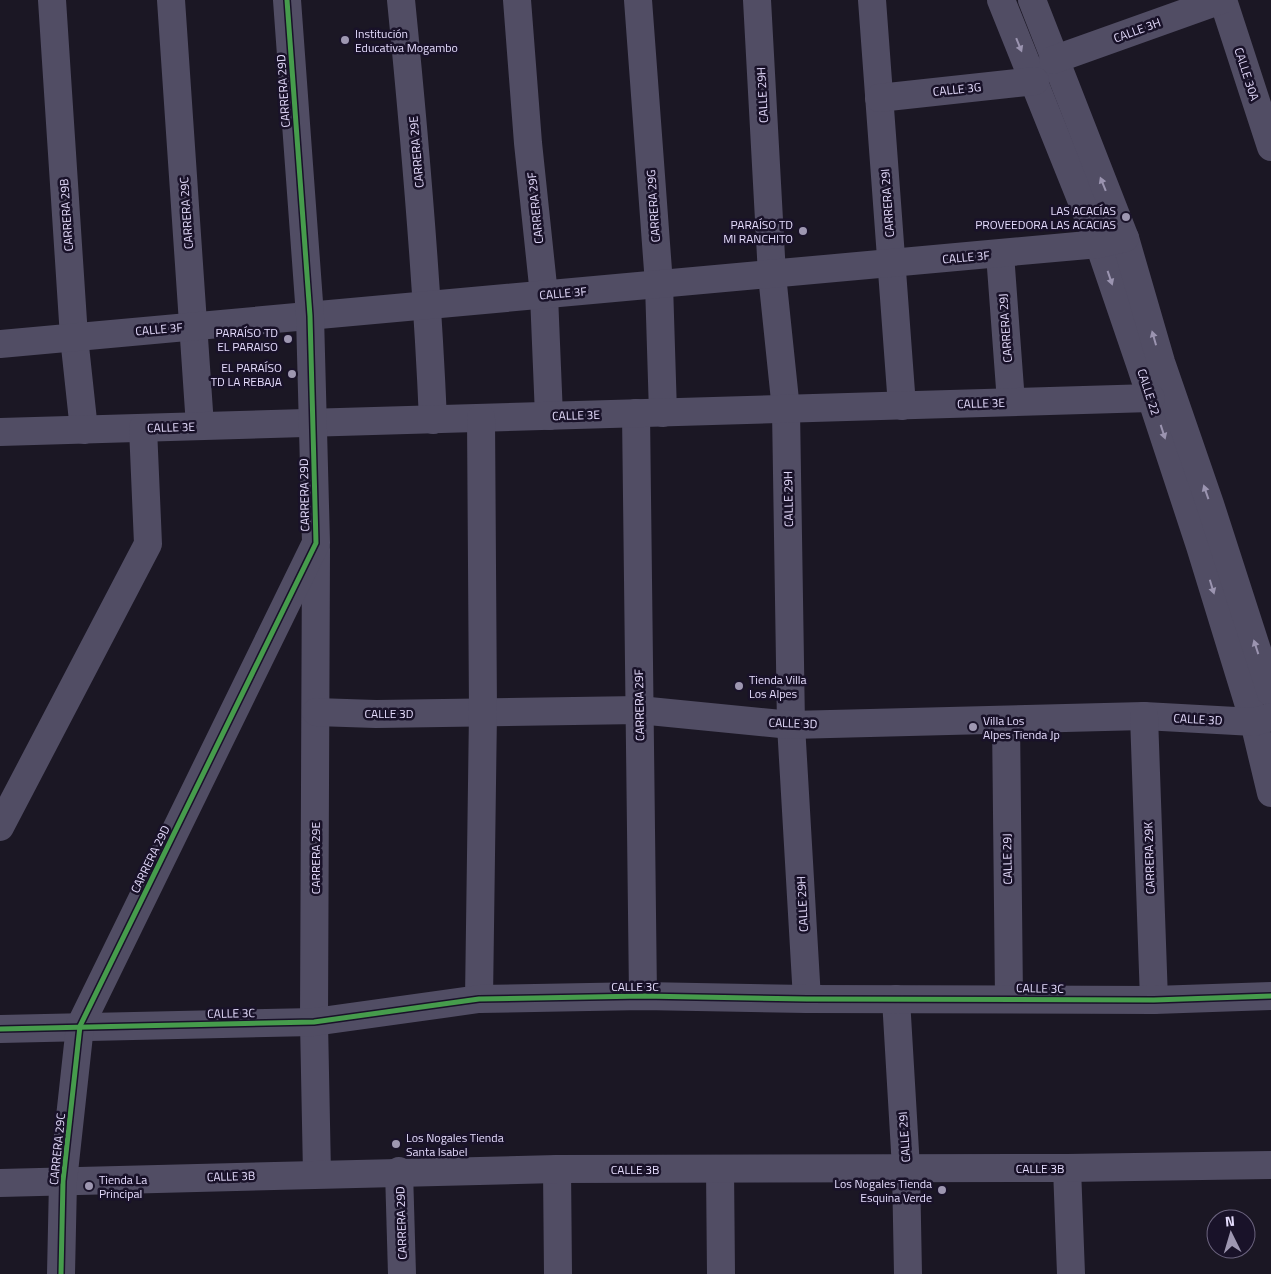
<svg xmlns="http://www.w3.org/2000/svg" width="1271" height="1274" viewBox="0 0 1271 1274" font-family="'Titillium Web',sans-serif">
<rect width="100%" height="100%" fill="#1b1724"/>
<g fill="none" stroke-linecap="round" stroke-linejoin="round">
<g stroke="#514d64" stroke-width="28">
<polyline points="52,0 74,337 84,430"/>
<polyline points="171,0 200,426"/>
<path d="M401,0c14,140 26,279 32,420"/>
<polyline points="517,0 528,143 544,295 549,416"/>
<polyline points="638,0 659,284 663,413"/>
<polyline points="757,0 772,275 786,410 791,725 807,999"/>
<polyline points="872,0 902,406"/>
<polyline points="1001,0 1099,244 1141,367 1200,546 1254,722 1271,793"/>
<polyline points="1032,0 1125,238 1161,362 1210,504 1271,693"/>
<polyline points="1223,0 1271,147"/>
<polyline points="1053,60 1221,0"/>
<polyline points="879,98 1035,81"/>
<polyline points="1000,254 1011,402"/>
<polyline points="0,344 1099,244 1125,238"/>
<polyline points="636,413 643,996"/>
<polyline points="0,432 1151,398"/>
<polyline points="316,549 314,1022 317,1174"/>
<polyline points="316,712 376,714 639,710 791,725 1144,716 1254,722 1271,717"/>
<polyline points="1144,716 1154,1000"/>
<polyline points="1006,720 1009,998"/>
<polyline points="0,827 148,544 143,428"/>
<polyline points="479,999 483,712 481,418"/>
<polyline points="896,999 906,1168 908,1274"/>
<polyline points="0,1029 314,1022 479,999 643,996 807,999 1154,1000 1271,996"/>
<polyline points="1067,1168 1071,1274"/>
<polyline points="557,1169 558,1274"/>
<polyline points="720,1169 721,1274"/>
<polyline points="399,1171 402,1274"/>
<polyline points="0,1183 557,1169 1067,1168 1271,1165"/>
<polyline points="61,1274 63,1181 80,1026 316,543 310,316 287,0"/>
</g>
<defs>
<g id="cycleway">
<polyline points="0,1029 314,1022 479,999 643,996 807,999 1154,1000 1271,996"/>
<polyline points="61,1274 63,1181 80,1026 316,543 310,316 287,0"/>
</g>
</defs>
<use href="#cycleway" stroke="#191229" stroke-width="8"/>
<use href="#cycleway" stroke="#469c4c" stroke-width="5"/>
</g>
<defs><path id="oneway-solid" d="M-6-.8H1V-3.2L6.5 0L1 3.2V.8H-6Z" transform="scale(1.25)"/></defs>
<g fill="#9b94b0">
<use href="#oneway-solid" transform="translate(1019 45) rotate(68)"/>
<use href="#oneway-solid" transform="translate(1103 184) rotate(-112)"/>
<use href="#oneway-solid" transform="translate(1110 278) rotate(71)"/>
<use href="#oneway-solid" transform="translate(1154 338) rotate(-106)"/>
<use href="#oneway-solid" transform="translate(1163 432) rotate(72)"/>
<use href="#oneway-solid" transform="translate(1206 492) rotate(-109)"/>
<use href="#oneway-solid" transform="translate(1212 587) rotate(73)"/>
<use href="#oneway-solid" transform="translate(1256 647) rotate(-108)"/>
</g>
<g fill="#9e97b1" stroke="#191229" stroke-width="2">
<circle cx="345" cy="40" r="5"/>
<circle cx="1126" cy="217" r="5"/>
<circle cx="803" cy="231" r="5"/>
<circle cx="288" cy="339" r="5"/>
<circle cx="292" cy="374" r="5"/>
<circle cx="739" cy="686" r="5"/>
<circle cx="973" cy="727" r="5"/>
<circle cx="396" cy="1144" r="5"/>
<circle cx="89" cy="1186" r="5"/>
<circle cx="942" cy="1190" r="5"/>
</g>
<g text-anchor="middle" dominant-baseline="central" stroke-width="5" stroke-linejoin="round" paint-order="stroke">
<g font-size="12" fill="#e5dcfd" stroke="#191229">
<text transform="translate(1137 30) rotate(-20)">CALLE 3H</text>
<text transform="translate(1247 74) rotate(72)">CALLE 30A</text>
<text transform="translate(957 89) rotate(-6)">CALLE 3G</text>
<text transform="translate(283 91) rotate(-94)">CARRERA 29D</text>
<text transform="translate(762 95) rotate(-93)">CALLE 29H</text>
<text transform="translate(416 152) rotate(-95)">CARRERA 29E</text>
<text transform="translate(887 203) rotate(-94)">CARRERA 29I</text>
<text transform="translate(653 206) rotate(-94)">CARRERA 29G</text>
<text transform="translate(535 208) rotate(-96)">CARRERA 29F</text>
<text transform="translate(186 213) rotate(-94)">CARRERA 29C</text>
<text transform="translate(66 215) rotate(-94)">CARRERA 29B</text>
<text transform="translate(966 257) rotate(-5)">CALLE 3F</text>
<text transform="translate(563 293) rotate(-5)">CALLE 3F</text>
<text transform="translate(1005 328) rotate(-94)">CARRERA 29J</text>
<text transform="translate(159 329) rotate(-5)">CALLE 3F</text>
<text transform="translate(1149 392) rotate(72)">CALLE 22</text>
<text transform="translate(981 403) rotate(-2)">CALLE 3E</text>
<text transform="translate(576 415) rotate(-2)">CALLE 3E</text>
<text transform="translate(171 427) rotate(-2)">CALLE 3E</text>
<text transform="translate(304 495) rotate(-91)">CARRERA 29D</text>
<text transform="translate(788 499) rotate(-91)">CALLE 29H</text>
<text transform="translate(639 705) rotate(-91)">CARRERA 29F</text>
<text x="389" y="713">CALLE 3D</text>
<text transform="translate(1198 719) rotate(3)">CALLE 3D</text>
<text transform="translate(793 723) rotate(2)">CALLE 3D</text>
<text transform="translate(315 858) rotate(-90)">CARRERA 29E</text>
<text transform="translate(1149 858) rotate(-92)">CARRERA 29K</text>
<text transform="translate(150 859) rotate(-64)">CARRERA 29D</text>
<text transform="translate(1007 859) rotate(-91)">CALLE 29J</text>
<text transform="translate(802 904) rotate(-93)">CALLE 29H</text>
<text x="635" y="986">CALLE 3C</text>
<text transform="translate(1040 988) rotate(1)">CALLE 3C</text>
<text transform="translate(231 1013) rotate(-1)">CALLE 3C</text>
<text transform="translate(904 1137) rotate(-94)">CALLE 29I</text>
<text transform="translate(57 1149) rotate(-84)">CARRERA 29C</text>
<text x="1040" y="1168">CALLE 3B</text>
<text x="635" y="1169">CALLE 3B</text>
<text transform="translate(231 1176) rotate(-2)">CALLE 3B</text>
<text transform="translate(401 1223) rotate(-92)">CARRERA 29D</text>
</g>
<g font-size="12" fill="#e5dcfd" stroke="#191229" text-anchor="start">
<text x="355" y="33">Institución<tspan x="355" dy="14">Educativa Mogambo</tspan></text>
<text x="1116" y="210" text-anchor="end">LAS ACACÍAS<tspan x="1116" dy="14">PROVEEDORA LAS ACACIAS</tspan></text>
<text x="793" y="224" text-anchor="end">PARAÍSO TD<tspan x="793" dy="14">MI RANCHITO</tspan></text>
<text x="278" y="332" text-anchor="end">PARAÍSO TD<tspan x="278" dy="14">EL PARAISO</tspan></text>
<text x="282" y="367" text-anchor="end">EL PARAÍSO<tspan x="282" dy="14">TD LA REBAJA</tspan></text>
<text x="749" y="679">Tienda Villa<tspan x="749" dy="14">Los Alpes</tspan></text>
<text x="983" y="720">Villa Los<tspan x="983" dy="14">Alpes Tienda Jp</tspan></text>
<text x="406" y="1137">Los Nogales Tienda<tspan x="406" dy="14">Santa Isabel</tspan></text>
<text x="99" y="1179">Tienda La<tspan x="99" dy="14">Principal</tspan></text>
<text x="932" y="1183" text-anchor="end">Los Nogales Tienda<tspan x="932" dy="14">Esquina Verde</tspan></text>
</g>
</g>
<g transform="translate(1231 1234) rotate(355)"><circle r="24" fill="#191229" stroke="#6b637e"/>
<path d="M0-4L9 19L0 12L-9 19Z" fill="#9e97b1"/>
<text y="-8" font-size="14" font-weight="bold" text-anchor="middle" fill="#e5dcfd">N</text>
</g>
</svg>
